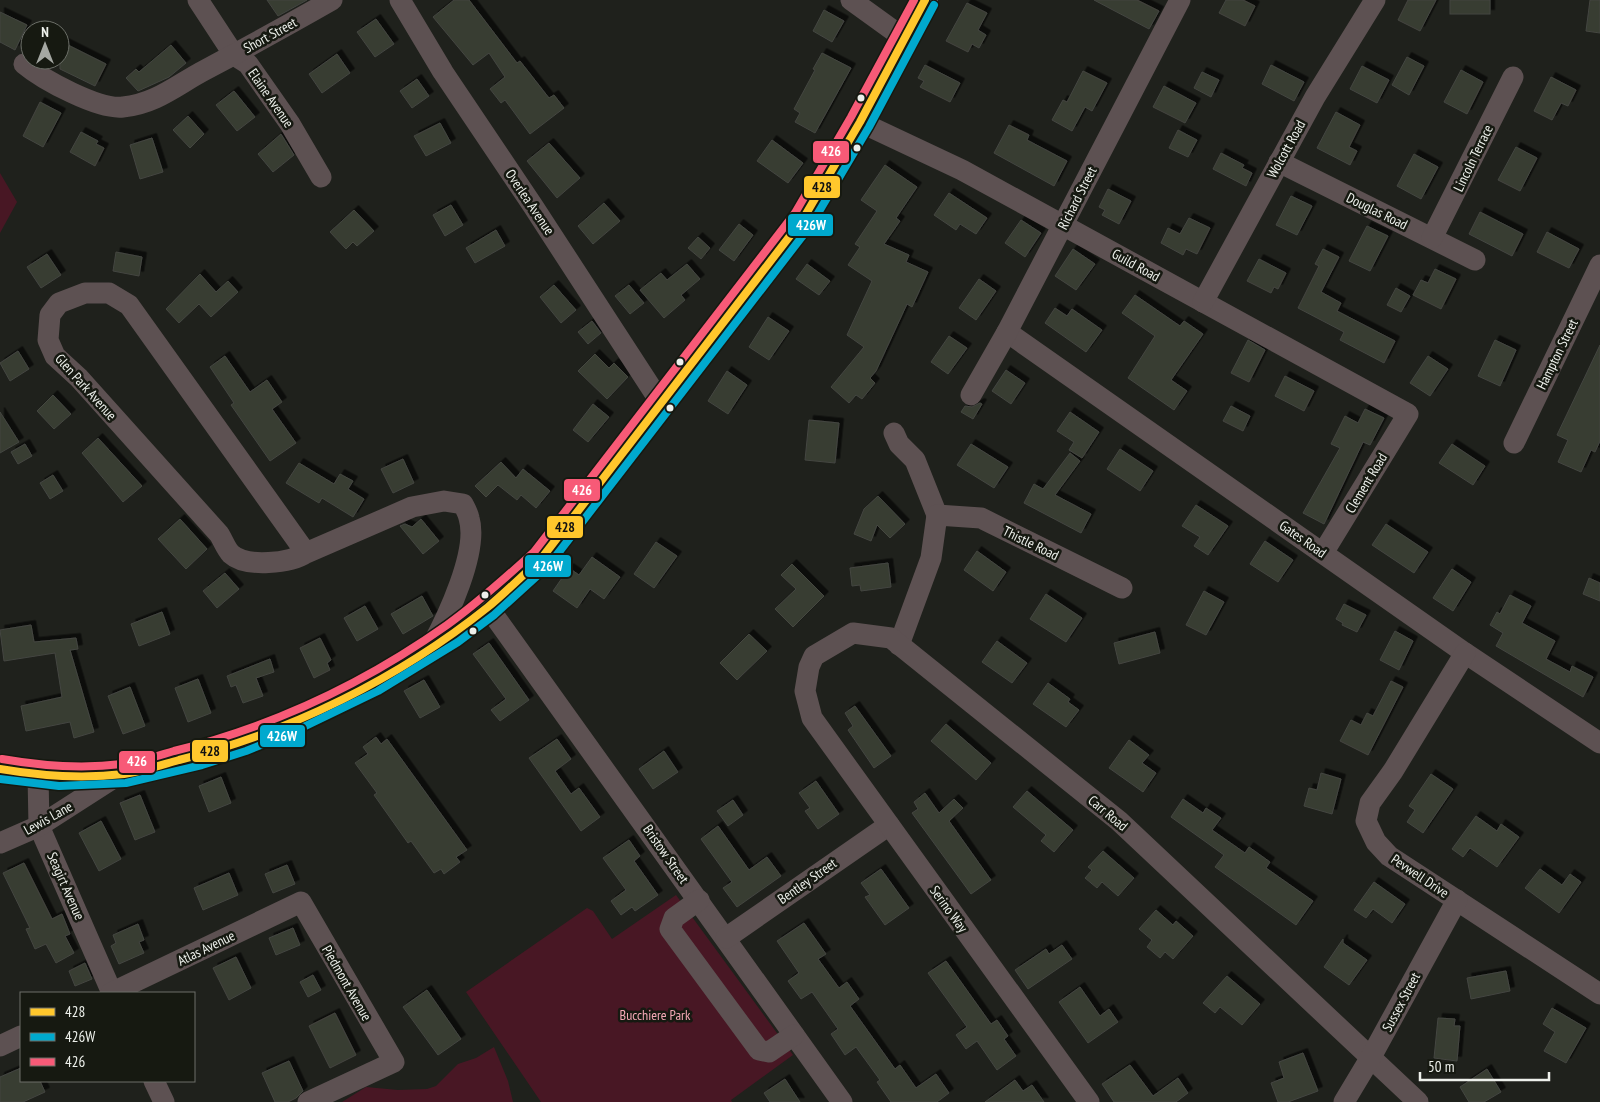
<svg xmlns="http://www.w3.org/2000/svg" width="1600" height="1102" viewBox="0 0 1600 1102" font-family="'PT Sans Narrow',sans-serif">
<defs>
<filter id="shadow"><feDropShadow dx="4.5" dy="-4.5" stdDeviation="0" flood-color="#0009"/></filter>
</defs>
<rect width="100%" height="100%" fill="#1f211c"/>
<g fill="#481724">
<polygon points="0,173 17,202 0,233"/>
<polygon points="676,895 793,1055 731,1100 732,1102 541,1102 466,992 587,908 593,911 612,939"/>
<polygon points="494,1047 508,1081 513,1102 342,1102 366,1087 398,1090 427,1089 436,1086 458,1064 476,1058"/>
</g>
<g fill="#373c32" stroke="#444641" filter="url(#shadow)">
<polygon points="267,0 307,0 278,16"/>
<polygon points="454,0 469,0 517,63 520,61 549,98 554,95 564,108 530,134 505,100 501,103 490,89 505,77 489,53 473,65 433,17"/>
<polygon points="1094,0 1137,0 1159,11 1149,29"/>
<polygon points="1226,0 1243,0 1255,6 1245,26 1219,13"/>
<polygon points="1408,0 1436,0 1420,31 1398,20"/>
<rect x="1450" y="0" width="40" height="14"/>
<polygon points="1590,0 1600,0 1600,33 1586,31"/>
<polygon points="967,3 987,13 978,30 986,35 979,48 972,44 968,52 946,41"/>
<polygon points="824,10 844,21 832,42 813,31"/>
<polygon points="0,12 27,25 15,50 0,42"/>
<polygon points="376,19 394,44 375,57 357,32"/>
<polygon points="60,41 106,64 95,86 60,69"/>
<polygon points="171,45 186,63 169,77 138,91 126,78 136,69 139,72"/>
<polygon points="822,53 851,68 815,133 795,122 800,113 794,109 815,70 813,69"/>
<polygon points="337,54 350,73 322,93 309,74"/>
<polygon points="1407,57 1424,66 1409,95 1392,85"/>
<polygon points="925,65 960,83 950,102 920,87 924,81 918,78"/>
<polygon points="1271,65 1304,82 1294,101 1262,84"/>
<polygon points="1362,66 1389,80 1377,103 1350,89"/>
<polygon points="1461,70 1483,82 1467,114 1444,102"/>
<polygon points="1083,71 1107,83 1092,111 1085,107 1072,131 1052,120 1063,100 1067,102"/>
<polygon points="1202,72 1219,80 1211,97 1194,88"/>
<polygon points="1551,77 1576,90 1568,106 1561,103 1552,120 1534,111"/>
<polygon points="417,79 429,96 412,108 400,91"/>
<polygon points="1164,86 1196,103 1185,123 1153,107"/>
<polygon points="234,91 255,117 237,131 216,105"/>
<polygon points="40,102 61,113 43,147 23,136"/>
<polygon points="1336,112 1360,125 1349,147 1357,151 1350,165 1317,148"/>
<polygon points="188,116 204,134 190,148 173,130"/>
<polygon points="440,123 451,143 426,156 414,136"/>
<polygon points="1009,125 1029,135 1027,140 1067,161 1054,186 994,153"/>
<polygon points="1178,130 1197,140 1188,157 1169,148"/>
<polygon points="81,132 98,141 96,144 104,148 95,166 70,152"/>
<polygon points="281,134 294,155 273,172 258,154"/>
<polygon points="152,138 163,172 140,179 130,145"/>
<polygon points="772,140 803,163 788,183 757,161"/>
<polygon points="549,143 580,178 557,198 527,161"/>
<polygon points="1516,147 1537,158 1520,191 1498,180"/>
<polygon points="1221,153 1244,165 1242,168 1252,173 1246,186 1213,169"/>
<polygon points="1414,154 1438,167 1421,199 1397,186"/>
<polygon points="885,165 917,187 896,218 900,221 884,244 909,255 906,262 928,272 912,307 907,304 876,371 870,378 875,383 862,399 856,395 849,403 831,387 864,347 847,335 872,281 848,265 860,247 855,244 877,211 861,200"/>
<polygon points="1108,189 1131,201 1119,224 1102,215 1105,210 1099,207"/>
<polygon points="949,193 987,218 976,234 960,224 956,230 934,215"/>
<polygon points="1291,196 1312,206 1297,235 1276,225"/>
<polygon points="604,203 620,221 593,244 578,226"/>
<polygon points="451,205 463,225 445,236 433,215"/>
<polygon points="354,210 374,231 357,246 353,242 346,249 330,232"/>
<polygon points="1480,212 1523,234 1512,256 1469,234"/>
<polygon points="1189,218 1210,228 1197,254 1186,249 1183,255 1161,243 1168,228 1180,234"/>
<polygon points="1021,220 1041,233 1025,257 1005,243"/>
<polygon points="739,224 753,235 734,261 719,250"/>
<polygon points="1367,226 1388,236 1370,271 1349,261"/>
<polygon points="496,230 505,246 475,263 466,248"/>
<polygon points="1547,232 1579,249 1569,268 1537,252"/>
<polygon points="698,237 710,248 701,259 688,248"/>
<polygon points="1073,249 1095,264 1076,290 1055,276"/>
<polygon points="1323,249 1339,257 1321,292 1341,303 1337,311 1395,341 1384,363 1340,340 1344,332 1298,308 1319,266 1315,264"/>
<polygon points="116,252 142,257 139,276 113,271"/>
<polygon points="47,254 61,275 41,288 27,267"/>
<polygon points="1259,259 1286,273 1278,289 1274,287 1271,293 1247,281"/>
<polygon points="687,264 700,279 681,295 685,300 664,318 640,290 661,273 667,280"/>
<polygon points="807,264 830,281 819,295 796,279"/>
<polygon points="1435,269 1456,279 1441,309 1413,295 1421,280 1428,283"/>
<polygon points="200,274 216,292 228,281 238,292 211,317 199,304 179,323 166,309"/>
<polygon points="979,279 996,291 976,320 959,308"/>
<polygon points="554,285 576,310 561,323 540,297"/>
<polygon points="629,285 644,303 630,314 615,296"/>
<polygon points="1396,288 1410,296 1401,312 1387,305"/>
<polygon points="1135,295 1180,326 1184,321 1203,334 1171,380 1187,391 1174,410 1128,378 1155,336 1122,313"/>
<polygon points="1055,308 1067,316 1072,309 1102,330 1086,352 1045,323"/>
<polygon points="768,317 789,331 769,360 749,347"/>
<polygon points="592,321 601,333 588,344 578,332"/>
<polygon points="949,336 967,348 948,374 931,362"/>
<polygon points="1248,340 1265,350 1249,382 1231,373"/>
<polygon points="1495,340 1516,350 1500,386 1478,376"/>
<polygon points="1600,345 1600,441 1595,452 1591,450 1581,472 1558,462 1568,440 1557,435"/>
<polygon points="18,351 29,369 10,381 0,363"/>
<polygon points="595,354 609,368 614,363 628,377 607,399 578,371"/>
<polygon points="225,356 250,392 267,380 282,402 272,409 296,443 270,461 231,405 234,403 210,367"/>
<polygon points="1428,356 1448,369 1430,396 1410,383"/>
<polygon points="1006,370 1025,383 1011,404 992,391"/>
<polygon points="727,371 747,385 728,414 708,401"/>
<polygon points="1285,376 1314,391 1304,411 1275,396"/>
<polygon points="53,395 71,414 54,429 37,411"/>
<polygon points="980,403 982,404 973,419 961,412 965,406 972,407"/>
<polygon points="593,404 609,417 588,442 573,430"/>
<polygon points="1231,406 1250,416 1243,431 1223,421"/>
<polygon points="1365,409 1384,418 1370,445 1363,442 1324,524 1303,513 1340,448 1331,444 1345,416 1358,423"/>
<polygon points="0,412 19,442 0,453"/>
<polygon points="1070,412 1099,432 1082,458 1069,450 1074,442 1057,431"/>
<polygon points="809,420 839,423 835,463 805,460"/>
<polygon points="98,438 142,486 123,502 82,453"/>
<polygon points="25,444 32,456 18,464 11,452"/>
<polygon points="971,444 1008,467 994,488 957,465"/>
<polygon points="1452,444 1485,466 1473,485 1439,463"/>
<polygon points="1120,449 1153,471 1140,491 1107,469"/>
<polygon points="1070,453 1080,461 1055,495 1091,514 1081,533 1024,503 1034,484 1043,489"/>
<polygon points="403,459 414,483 393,493 381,469"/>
<polygon points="501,462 516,478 523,469 550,491 536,508 521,495 517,500 498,485 486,497 475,486"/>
<polygon points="299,463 334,484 340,474 353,481 348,489 364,499 353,517 322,498 319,503 286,483"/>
<polygon points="53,475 63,491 50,499 40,483"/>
<polygon points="878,496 905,524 890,538 877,525 871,541 854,534 864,509"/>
<polygon points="1196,505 1228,526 1208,555 1194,546 1200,537 1182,526"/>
<polygon points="180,519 207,549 186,569 158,539"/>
<polygon points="421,519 439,541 423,554 400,526 405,524 412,527"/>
<polygon points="1386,524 1428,552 1414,573 1372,545"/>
<polygon points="1265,541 1293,560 1278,582 1250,564"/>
<polygon points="656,542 677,556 654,588 634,574"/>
<polygon points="977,551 1006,572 993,591 964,570"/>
<polygon points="592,557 620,577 604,599 590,589 577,608 553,591 569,568 579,575"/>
<polygon points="888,563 891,587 861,591 860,585 852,586 850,568"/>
<polygon points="792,564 824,596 793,627 775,609 796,589 781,575"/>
<polygon points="1452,569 1471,582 1453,611 1433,598"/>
<polygon points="225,573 239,589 217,608 203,591"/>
<polygon points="1589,578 1600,583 1600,601 1583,594"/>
<polygon points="1204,591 1224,602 1206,635 1186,625"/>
<polygon points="1046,594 1082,618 1066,642 1030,619"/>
<polygon points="1510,595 1531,606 1522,623 1555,641 1546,659 1570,672 1572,666 1593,677 1583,697 1496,646 1503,633 1490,625 1497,612 1500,614"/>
<polygon points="422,596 433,616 403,634 391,614"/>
<polygon points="1344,604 1366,615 1357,632 1342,625 1343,623 1336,619"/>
<polygon points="365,606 378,629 357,641 344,618"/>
<polygon points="162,612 170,634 139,646 131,624"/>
<polygon points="31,625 34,642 76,638 78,649 70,650 94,732 74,738 70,722 26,731 21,706 62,697 55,653 4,661 0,630"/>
<polygon points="1395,631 1413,641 1399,670 1380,660"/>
<polygon points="1155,632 1160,653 1119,664 1114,643"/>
<polygon points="749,634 767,651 737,680 720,663"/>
<polygon points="320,638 331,660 327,663 330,670 314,678 300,648"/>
<polygon points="997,641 1027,663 1012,683 982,662"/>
<polygon points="489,643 529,700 500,721 491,710 506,699 473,654"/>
<polygon points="270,659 274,672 256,678 263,696 243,703 236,685 231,687 227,676"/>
<polygon points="198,679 211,713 188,722 175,688"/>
<polygon points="424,680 440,707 420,718 404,691"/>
<polygon points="1391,681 1403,687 1368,755 1340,741 1351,720 1361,725 1367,713 1373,716"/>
<polygon points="1048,683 1070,699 1068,702 1079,710 1066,727 1033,704"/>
<polygon points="130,687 145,726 123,734 108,696"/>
<polygon points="855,706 891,756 874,768 848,730 853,726 845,713"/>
<polygon points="946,724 991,763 976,780 931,741"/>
<polygon points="376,737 381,744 387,739 467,850 456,857 460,862 444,874 441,869 434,873 411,841 408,843 374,795 377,793 355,763 368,754 363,747"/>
<polygon points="557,739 571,759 555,771 571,794 579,788 600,817 581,831 529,758"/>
<polygon points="1129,740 1149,755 1142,763 1156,773 1143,792 1109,768"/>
<polygon points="664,751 678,772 653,789 639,769"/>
<polygon points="1321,773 1341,779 1332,814 1304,806 1309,788 1317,790"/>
<polygon points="1431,774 1453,789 1423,833 1407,822 1415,810 1409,806"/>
<polygon points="221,777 231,803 209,812 199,786"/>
<polygon points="816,781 839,814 818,829 805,811 810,808 799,793"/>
<polygon points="1027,791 1073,830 1054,852 1041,841 1046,835 1013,807"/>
<polygon points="925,793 939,813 954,799 963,808 949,821 991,880 971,894 912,813 918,809 914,802"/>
<polygon points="140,795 155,832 135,840 120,803"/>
<polygon points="1183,799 1203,813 1206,808 1221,818 1212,830 1245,853 1249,847 1270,862 1266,868 1313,901 1296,925 1215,867 1224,855 1171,817"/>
<polygon points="733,800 743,815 728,826 717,811"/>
<polygon points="1476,816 1497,831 1501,824 1519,837 1497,867 1470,848 1463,857 1452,849"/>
<polygon points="101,821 121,859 99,871 79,833"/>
<polygon points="718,826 749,870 767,857 781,876 737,907 723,888 732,882 701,839"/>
<polygon points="629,840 640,856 634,861 658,895 635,911 632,907 621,915 611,901 626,890 603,858"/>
<polygon points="1103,851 1134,878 1118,896 1102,882 1097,888 1085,878 1092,870 1088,867"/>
<polygon points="24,863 52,919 62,914 70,934 65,936 74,953 56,963 46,944 35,949 26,929 30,928 3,873"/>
<polygon points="287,865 295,884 273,893 265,874"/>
<polygon points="881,869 909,908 885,925 865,897 870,895 861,883"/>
<polygon points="1540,869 1562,885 1570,874 1581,882 1559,913 1525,888"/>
<polygon points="229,873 238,895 203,910 194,888"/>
<polygon points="1374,882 1405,904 1392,923 1373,909 1366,918 1354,910"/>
<polygon points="1156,910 1173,925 1176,921 1193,936 1173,959 1165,952 1160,958 1147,947 1152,940 1139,929"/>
<polygon points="804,923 826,954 818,959 839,988 847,982 859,999 850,1006 895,1069 900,1065 916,1088 936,1074 949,1093 937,1102 891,1102 877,1082 880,1080 856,1047 845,1055 831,1034 838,1029 812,992 801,999 788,981 799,973 777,941"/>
<polygon points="138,924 144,940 139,942 144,953 119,964 111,946 116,943 113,935"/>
<polygon points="293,928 300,945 276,955 269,938"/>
<polygon points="1343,939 1343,943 1367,960 1349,985 1324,967"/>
<polygon points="1062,945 1072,959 1028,989 1015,970 1046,949 1049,954"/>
<polygon points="236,957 251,988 229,1000 213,968"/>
<polygon points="946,961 991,1024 997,1020 1008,1036 1004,1039 1016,1056 997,1070 977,1041 966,1049 956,1035 967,1027 928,973"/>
<polygon points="85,963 92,979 75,986 69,971"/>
<polygon points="1506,971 1510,991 1471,999 1467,978"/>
<polygon points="313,975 321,990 308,997 300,982"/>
<polygon points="1227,976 1260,1004 1242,1025 1220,1007 1215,1013 1203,1003"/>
<polygon points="1080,987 1100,1016 1109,1009 1118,1022 1088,1043 1059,1002"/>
<polygon points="427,990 461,1039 438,1055 403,1007"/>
<polygon points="1552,1008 1586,1028 1566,1063 1544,1051 1555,1032 1543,1024"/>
<polygon points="335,1013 356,1055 330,1068 309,1026"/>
<polygon points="1438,1018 1455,1019 1454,1026 1460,1026 1457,1061 1434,1058"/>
<polygon points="1303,1053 1318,1091 1288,1102 1278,1102 1271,1083 1284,1078 1279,1062"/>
<polygon points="289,1061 303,1091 296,1098 288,1102 275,1102 262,1073"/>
<polygon points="1130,1065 1153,1096 1178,1078 1188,1093 1176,1102 1114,1102 1102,1084"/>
<polygon points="21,1068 21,1081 40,1081 45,1092 23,1102 0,1102 0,1077"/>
<polygon points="1487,1069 1501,1092 1484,1102 1469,1102 1460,1087"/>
<polygon points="785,1079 800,1102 770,1102 764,1093"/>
<polygon points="1015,1080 1023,1091 1032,1085 1044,1102 985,1102"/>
</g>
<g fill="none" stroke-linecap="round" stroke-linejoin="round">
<g stroke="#5d5152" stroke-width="21">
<polyline points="198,0 234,55 248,64 290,124 321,177"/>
<polyline points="400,0 443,72 533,206 661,403"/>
<polyline points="851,0 905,39"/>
<path d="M24,64c19,16 75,46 99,43 33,-3 55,-23 82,-37 43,-23 85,-46 127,-70"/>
<polyline points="860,122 962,170 1408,414 1323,553"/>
<polyline points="1279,162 1475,260"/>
<polyline points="1432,238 1513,77"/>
<polyline points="1203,302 1315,97 1375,0"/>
<polyline points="1007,332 1465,653 1600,743"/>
<polyline points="971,395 1007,332 1180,0"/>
<polyline points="894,433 899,444 915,460 937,515"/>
<polyline points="1514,443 1600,265"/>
<path d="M306,553c-15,10 -60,15 -75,1 -5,-5 -8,-14 -12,-20l-140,-156 -24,-22 -7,-16 2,-25 9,-12 26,-10h24l20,12 177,248 106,-46 32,-6 19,3c2,4 5,9 6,14 10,33 -22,100 -38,129"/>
<polyline points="488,607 842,1102"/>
<polyline points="899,645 931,558 937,515 981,518 1122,588"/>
<polyline points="1465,653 1393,771 1370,803 1366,821 1376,842 1389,856 1600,994"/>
<polyline points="38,775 39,826 112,993"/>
<polyline points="0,843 39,826 120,774"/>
<polyline points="699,900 674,918 670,929 759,1050 769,1052 794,1035"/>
<polyline points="726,938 889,825"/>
<polyline points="111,993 301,902 394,1062 308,1102"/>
<polyline points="0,1046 21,1036"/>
<polyline points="154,1081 164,1102"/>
<polyline points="1089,1102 812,718 805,691 809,667 814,656 853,633 891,638 1119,821 1418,1102"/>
<polyline points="1344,1102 1371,1057 1457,900"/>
</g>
<path stroke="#685b5c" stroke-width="26" d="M0,769c39,7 80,10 120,5 13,-1 25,-5 37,-8 111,-24 242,-87 331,-159 18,-15 35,-32 53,-48l262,-340 57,-97 65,-122"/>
<defs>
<path id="bus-1" d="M0,769c41,7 82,10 124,5 19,-3 37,-9 55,-14 111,-28 219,-81 309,-153 18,-15 35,-32 53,-48l262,-340 57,-97 65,-122"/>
<polyline id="bus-2" points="0,779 59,786 126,783 202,765 246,751 291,733 378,691 458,642 494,615 549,565 811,225 869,127 934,5"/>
<path id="bus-3" d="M2,759c40,7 80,10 120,5 18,-2 35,-8 52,-13 97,-24 191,-68 273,-126 31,-22 58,-47 87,-73l261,-339 56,-96 63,-117"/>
</defs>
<use href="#bus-1" stroke="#161911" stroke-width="11"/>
<use href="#bus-2" stroke="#161911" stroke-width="11"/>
<use href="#bus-3" stroke="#161911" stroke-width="11"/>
<use href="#bus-1" stroke="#ffc72c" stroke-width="8"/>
<use href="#bus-2" stroke="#00a9ce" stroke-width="8"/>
<use href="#bus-3" stroke="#f75a77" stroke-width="8"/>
</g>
<g fill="#edf0eb" stroke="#161911" stroke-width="2">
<circle cx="861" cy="98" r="4.5"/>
<circle cx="857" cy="148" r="4.5"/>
<circle cx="680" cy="362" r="4.5"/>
<circle cx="670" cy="408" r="4.5"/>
<circle cx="485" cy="595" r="4.5"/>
<circle cx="473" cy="631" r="4.5"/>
</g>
<g text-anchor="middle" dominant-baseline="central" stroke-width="5" stroke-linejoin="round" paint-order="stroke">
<g font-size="14" fill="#edf0eb" stroke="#161911">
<text transform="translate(270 35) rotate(-29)">Short Street</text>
<text transform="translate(271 98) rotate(55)">Elaine Avenue</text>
<text transform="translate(1286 149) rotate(-61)">Wolcott Road</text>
<text transform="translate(1473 158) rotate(-64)">Lincoln Terrace</text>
<text transform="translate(1077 198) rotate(-63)">Richard Street</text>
<text transform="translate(530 202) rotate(56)">Overlea Avenue</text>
<text transform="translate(1377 211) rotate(26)">Douglas Road</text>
<text transform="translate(1136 265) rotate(29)">Guild Road</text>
<text transform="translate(1557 354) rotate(-64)">Hampton Street</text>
<text transform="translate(86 387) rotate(48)">Glen Park Avenue</text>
<text transform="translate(1366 483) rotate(-59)">Clement Road</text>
<text transform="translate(1303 539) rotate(35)">Gates Road</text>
<text transform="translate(1031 543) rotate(26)">Thistle Road</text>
<text transform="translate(1108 813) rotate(40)">Carr Road</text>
<text transform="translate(48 818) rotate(-29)">Lewis Lane</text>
<text transform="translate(666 854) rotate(55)">Bristow Street</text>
<text transform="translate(1420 876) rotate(34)">Pevwell Drive</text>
<text transform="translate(807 881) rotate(-35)">Bentley Street</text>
<text transform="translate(66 886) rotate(66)">Seagirt Avenue</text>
<text transform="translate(949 909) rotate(54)">Serino Way</text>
<text transform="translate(206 948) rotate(-26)">Atlas Avenue</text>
<text transform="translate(347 983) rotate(60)">Piedmont Avenue</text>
<text transform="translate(1401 1002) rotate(-62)">Sussex Street</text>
</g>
<g font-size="14" fill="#f3a8b5" stroke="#161911">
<text x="655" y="1015">Bucchiere Park</text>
</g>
</g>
<g stroke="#161911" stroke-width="2">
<rect x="812" y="140" width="38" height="24" rx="5" fill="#f75a77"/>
<rect x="803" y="175" width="38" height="24" rx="5" fill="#ffc72c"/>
<rect x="787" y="213" width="47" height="24" rx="5" fill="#00a9ce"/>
<rect x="563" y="478" width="38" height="24" rx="5" fill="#f75a77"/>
<rect x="546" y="515" width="38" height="24" rx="5" fill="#ffc72c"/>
<rect x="524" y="554" width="48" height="24" rx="5" fill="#00a9ce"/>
<rect x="259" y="724" width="47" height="24" rx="5" fill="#00a9ce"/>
<rect x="191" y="739" width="38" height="24" rx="5" fill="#ffc72c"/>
<rect x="118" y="750" width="38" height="24" rx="5" fill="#f75a77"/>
</g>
<g font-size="14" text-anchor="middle" font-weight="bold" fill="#fff">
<text x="831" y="156">426</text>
<text x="811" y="230">426W</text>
<text x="582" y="495">426</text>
<text x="548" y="571">426W</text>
<text x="282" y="741">426W</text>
<text x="137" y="766">426</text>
</g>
<g font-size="14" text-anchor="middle" font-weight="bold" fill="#111">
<text x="822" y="192">428</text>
<text x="565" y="532">428</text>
<text x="210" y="756">428</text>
</g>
<rect x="20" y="992" width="175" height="90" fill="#161911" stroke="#6c6f68"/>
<rect x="30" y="1008" width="25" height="8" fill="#ffc72c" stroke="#6c6f68"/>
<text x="65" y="1017" font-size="15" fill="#edf0eb">428</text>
<rect x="30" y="1033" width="25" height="8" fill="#00a9ce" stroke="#6c6f68"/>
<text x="65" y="1042" font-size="15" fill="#edf0eb">426W</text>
<rect x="30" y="1058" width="25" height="8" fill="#f75a77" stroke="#6c6f68"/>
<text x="65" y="1067" font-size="15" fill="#edf0eb">426</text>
<g transform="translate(45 45)"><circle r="24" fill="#161911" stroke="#6c6f68"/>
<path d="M0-4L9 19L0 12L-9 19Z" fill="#a5a8a3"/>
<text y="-8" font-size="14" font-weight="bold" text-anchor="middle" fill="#edf0eb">N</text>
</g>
<path d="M1420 1072v8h129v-8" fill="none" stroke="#edf0eb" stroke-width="2.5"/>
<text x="1428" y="1072" font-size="15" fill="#edf0eb" stroke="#161911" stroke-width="4" paint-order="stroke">50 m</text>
</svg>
